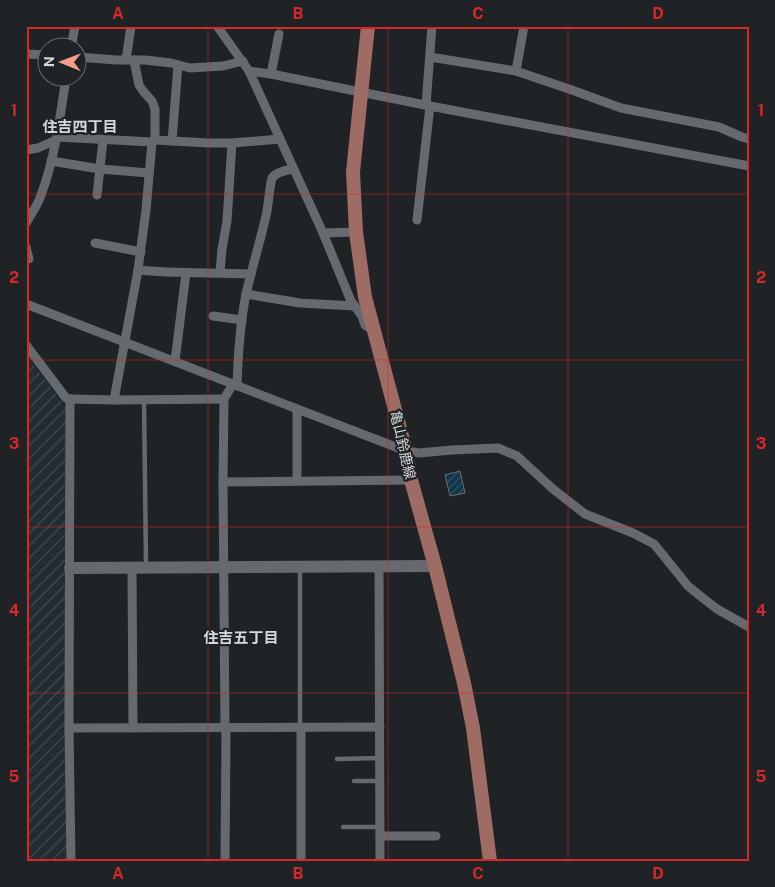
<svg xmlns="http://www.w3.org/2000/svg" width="775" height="887" viewBox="0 0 775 887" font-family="'Public Sans','Noto Sans JP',sans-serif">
<defs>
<pattern id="industrial-furrows" width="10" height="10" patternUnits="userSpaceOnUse" patternTransform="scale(1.25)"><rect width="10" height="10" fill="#232c33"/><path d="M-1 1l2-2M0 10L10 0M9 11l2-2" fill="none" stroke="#424a50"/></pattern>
<pattern id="building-hatch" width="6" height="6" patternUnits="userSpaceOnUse" patternTransform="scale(1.25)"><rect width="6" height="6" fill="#11354a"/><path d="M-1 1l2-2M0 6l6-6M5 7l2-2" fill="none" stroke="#335264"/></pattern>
</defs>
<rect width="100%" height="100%" fill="#1f2325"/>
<polygon fill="url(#industrial-furrows)" points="26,355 66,407 68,861 26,861"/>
<polygon fill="url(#building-hatch)" stroke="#696d70" points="460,471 465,493 450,496 445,475"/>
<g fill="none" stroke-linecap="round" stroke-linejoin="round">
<g stroke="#666a6e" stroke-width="4.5">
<polyline points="144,399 146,565"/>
<polyline points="300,727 300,568"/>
<polyline points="337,759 380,758"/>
<polyline points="354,781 380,781"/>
<polyline points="343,827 381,827"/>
</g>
<g stroke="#666a6e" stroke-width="9">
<polyline points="217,26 249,71 323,233 351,301 362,316 365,325 374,331"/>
<polyline points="71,48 75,26"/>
<polyline points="26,54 48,55"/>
<polyline points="78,57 116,60 145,60 171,63 190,68 223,66 243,61"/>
<polyline points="430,57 516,71 569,89 621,108 719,127 742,137 749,139"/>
<polyline points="126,60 131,26"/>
<polyline points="134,60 139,85 143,91 152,101 155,109 155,140"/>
<polyline points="249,71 271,74 430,106 749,166"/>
<polyline points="516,71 524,26"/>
<polyline points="271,74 279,34"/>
<polyline points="426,105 432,26"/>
<polyline points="57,137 152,142 155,140 208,143 232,143 280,139"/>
<polyline points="172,141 178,65"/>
<polyline points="26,150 38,148 56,140"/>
<polyline points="51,161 100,169 149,173"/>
<polyline points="97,195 103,140"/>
<polyline points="417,220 430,106"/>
<path d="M26,223c5,-9 12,-18 15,-28 14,-37 19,-78 25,-117"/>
<polyline points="323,233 356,232"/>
<polyline points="95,243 141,252"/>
<polyline points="26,247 29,259"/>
<path d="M138,270c38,4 75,2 113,4"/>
<polyline points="220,272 222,249 227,221 232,143"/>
<polyline points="246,294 300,303 355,306"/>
<polyline points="26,304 406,451 419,453 452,450 498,448 517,456 553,489 585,514 633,533 654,544 688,586 704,599 717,609 749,627"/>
<polyline points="213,316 242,320"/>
<polyline points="26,345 66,398 70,399 69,728 71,861"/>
<polyline points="175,361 186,273"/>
<path d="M237,386c1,-31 3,-62 9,-92 6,-26 14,-52 20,-78 2,-7 4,-33 6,-38 4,-6 15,-8 21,-9"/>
<polyline points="70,399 114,400 224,399"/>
<polyline points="114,400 138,270 146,210 152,142"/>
<polyline points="297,409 297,481"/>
<polyline points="223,482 411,480"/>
<polyline points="379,567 380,861"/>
<polyline points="132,568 133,728"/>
<polyline points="301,727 301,861"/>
<polyline points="69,728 380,727"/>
<polyline points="381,836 436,836"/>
<polyline points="225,861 226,734 225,727 223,482 224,399 233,384"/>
</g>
<polyline stroke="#666a6e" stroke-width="12" points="70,568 435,566"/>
<polyline stroke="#9e6c64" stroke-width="14" points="368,26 353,172 356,232 365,297 406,451 411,480 435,566 464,683 473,728 490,861"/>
</g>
<path fill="none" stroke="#d62828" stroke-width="1" stroke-opacity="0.55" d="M208,26v835M388,26v835M568,26v835M26,194h723M26,360h723M26,527h723M26,693h723"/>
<g text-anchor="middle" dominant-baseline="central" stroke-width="4.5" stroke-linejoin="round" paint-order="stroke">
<g font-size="14" fill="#d5d7d9" stroke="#1f2325">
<text transform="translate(403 445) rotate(77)">亀山鈴鹿線</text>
</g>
<g font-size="15" font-weight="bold" fill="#d5d7d9" stroke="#1f2325">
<text x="80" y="126">住吉四丁目</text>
<text x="241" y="637">住吉五丁目</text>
</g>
</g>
<rect width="775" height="887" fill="none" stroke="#1f2325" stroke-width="55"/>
<g transform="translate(62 62) rotate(271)"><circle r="24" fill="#1f2325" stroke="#686b6d"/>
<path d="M0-4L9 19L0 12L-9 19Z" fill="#f49d8d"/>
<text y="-8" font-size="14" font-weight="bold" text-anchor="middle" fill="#d5d7d9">N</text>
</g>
<rect x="28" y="28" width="720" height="832" fill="none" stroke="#d62828" stroke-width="2"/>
<g font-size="16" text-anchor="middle" font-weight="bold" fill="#d62828">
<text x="118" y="19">A</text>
<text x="298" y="19">B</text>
<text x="478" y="19">C</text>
<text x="658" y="19">D</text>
<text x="14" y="116">1</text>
<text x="761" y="116">1</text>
<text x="14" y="283">2</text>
<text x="761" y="283">2</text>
<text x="14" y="449">3</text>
<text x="761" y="449">3</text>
<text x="14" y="616">4</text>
<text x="761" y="616">4</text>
<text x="14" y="782">5</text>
<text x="761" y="782">5</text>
<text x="118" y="879">A</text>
<text x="298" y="879">B</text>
<text x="478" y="879">C</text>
<text x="658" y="879">D</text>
</g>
</svg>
